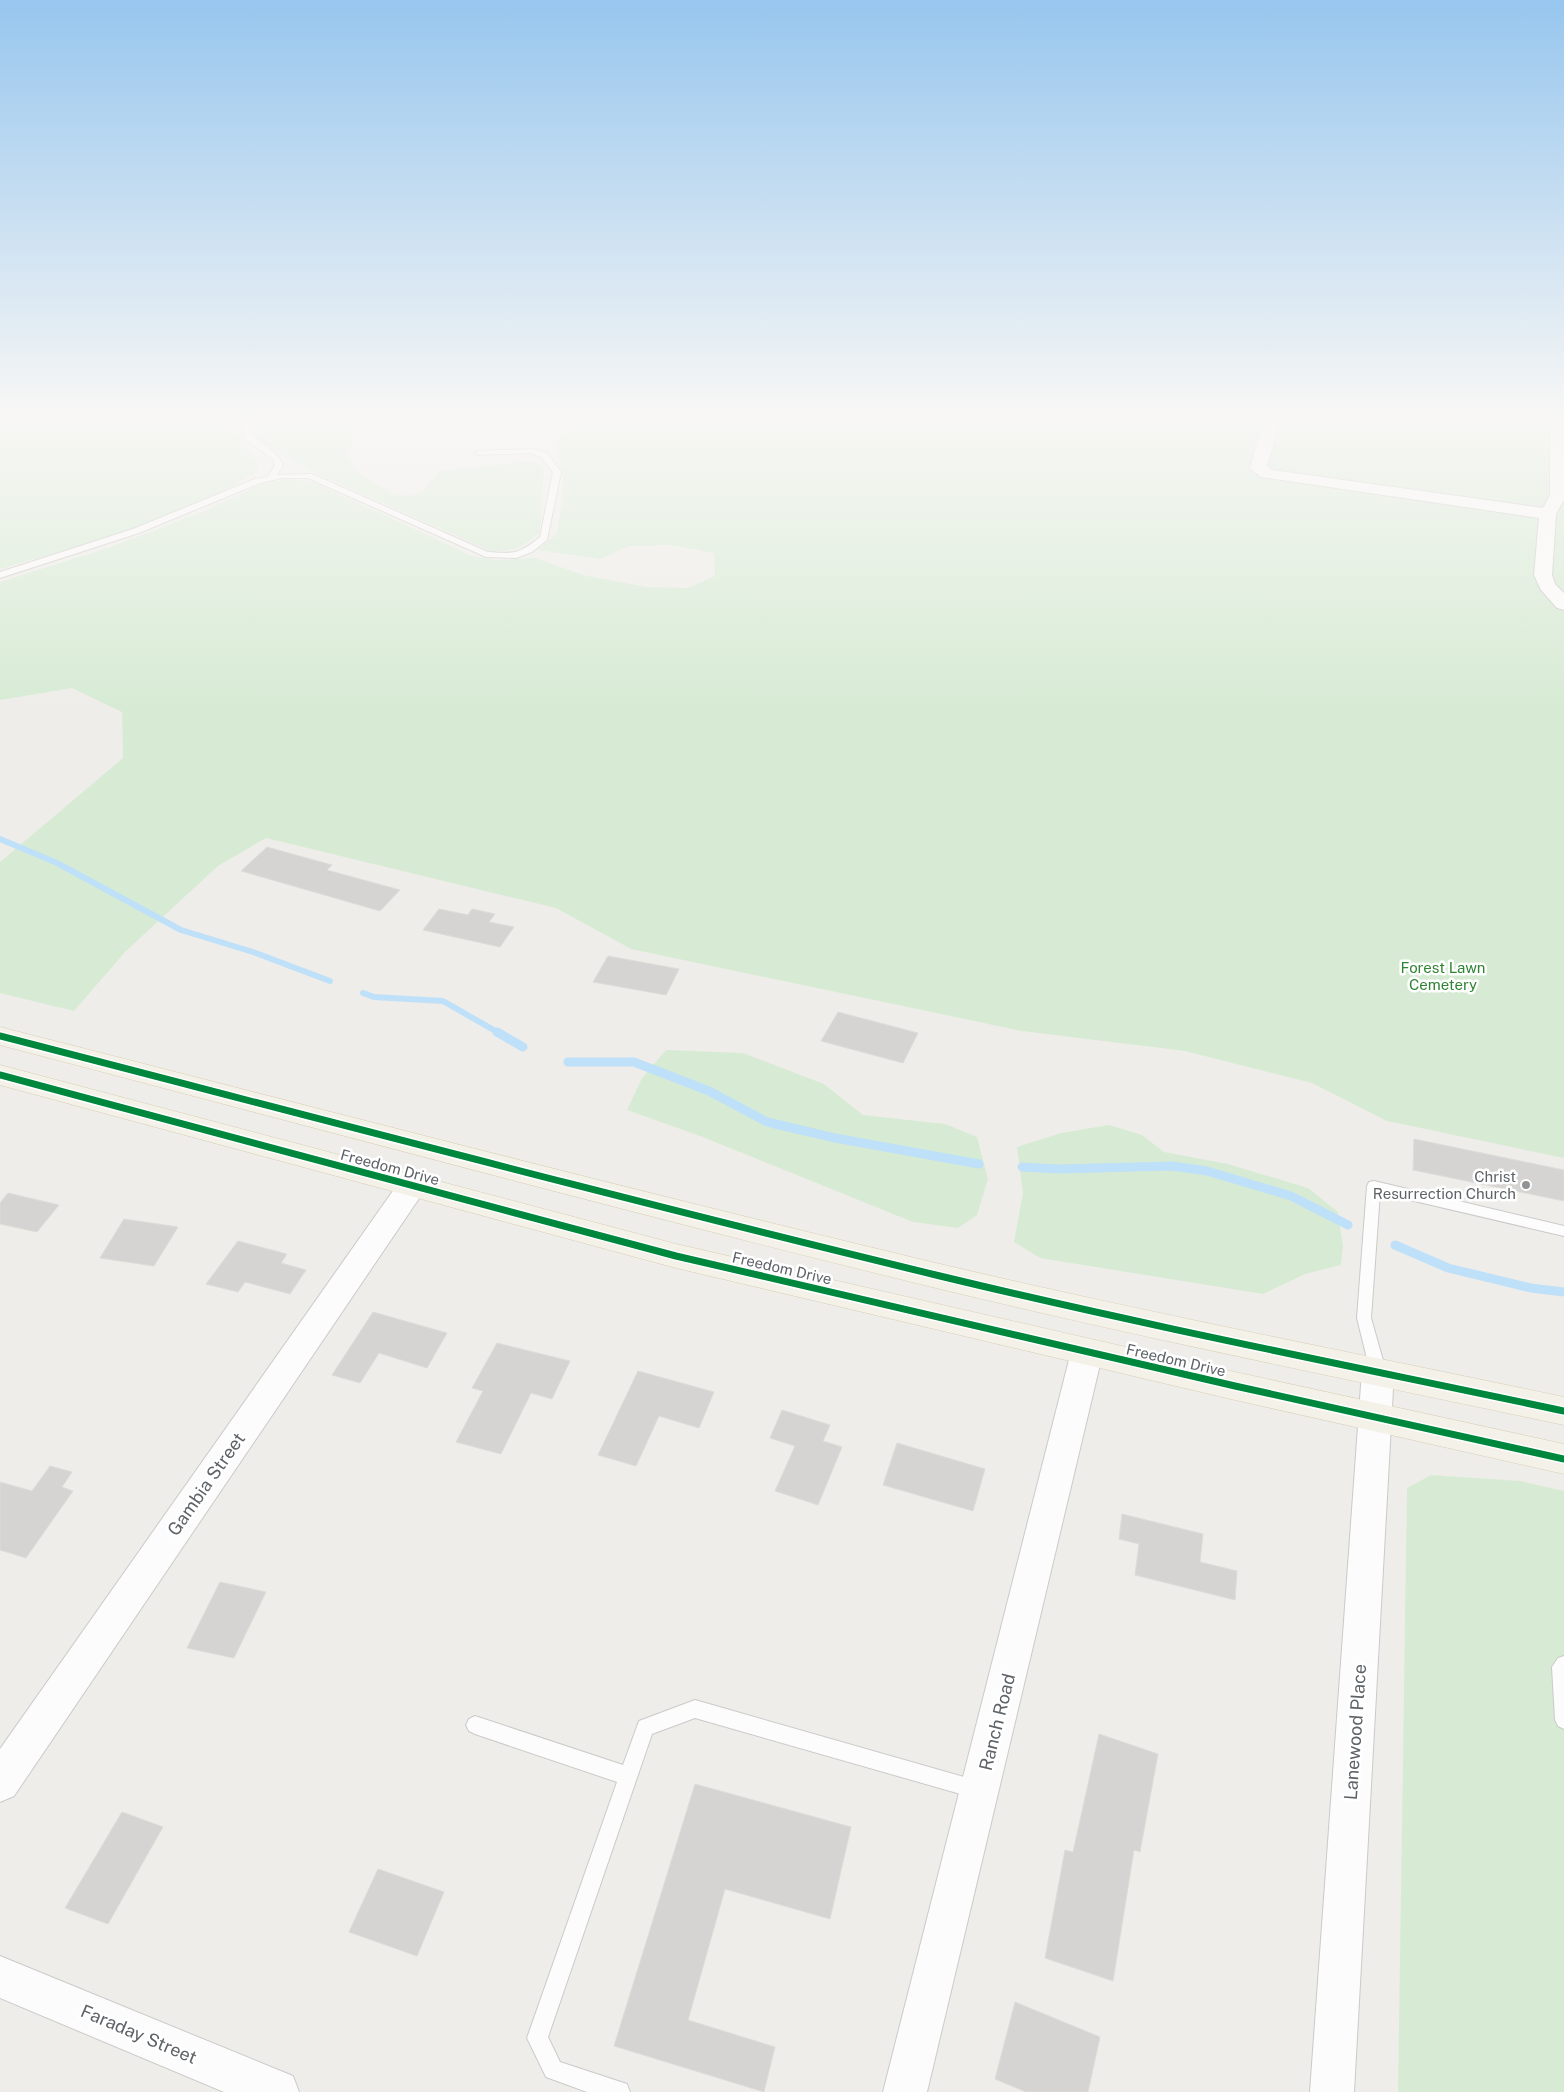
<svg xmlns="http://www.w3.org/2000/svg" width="1564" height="2092" viewBox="0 0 1564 2092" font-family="'Public Sans',sans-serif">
<rect width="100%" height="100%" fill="#efede9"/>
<g fill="#d7ebd4">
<polygon points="0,414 241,414 233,424 242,443 259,463 257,472 224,491 127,532 0,569"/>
<path d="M262,414h105l7,7 -18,11 -9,23 10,17 37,22 14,2 15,-5 16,-20 93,-10 12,7 -4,64c-19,17 -23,19 -49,19l-178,-79 -51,-30 -6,-14z"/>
<path d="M500,414h1064v744l-177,-37 -75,-38 -127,-32 -163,-20 -391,-82 -75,-41 -290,-70 -48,28 -92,85 -52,60 -74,-18v-131l123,-104 -1,-46 -50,-24 -72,12v-118l111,-35 93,-36 55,-26 28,-6 26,3 159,74 24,4 39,-2 48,17 64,12 40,1 28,-12 -1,-23 -45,-8 -40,1 -29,13 -63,-9 20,-16c5,-33 11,-54 -1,-86l8,-17 12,-12c-26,-6 -51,0 -76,-5z"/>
<polygon points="666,1050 743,1053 824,1084 863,1115 945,1124 977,1137 988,1179 977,1215 958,1228 913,1222 700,1136 627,1110 642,1078"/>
<polygon points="1109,1125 1142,1135 1164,1152 1228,1164 1308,1188 1338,1212 1343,1246 1341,1265 1305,1274 1263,1294 1040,1258 1014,1242 1023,1193 1017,1147 1061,1133"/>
<polygon points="1431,1475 1520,1481 1564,1491 1564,2092 1398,2092 1407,1488"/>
</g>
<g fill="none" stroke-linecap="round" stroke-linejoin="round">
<g stroke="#bee0f8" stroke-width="6">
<polyline points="0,839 57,863 181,930 253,952 330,981"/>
<polyline points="363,993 374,997 443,1001 499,1033"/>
</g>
<g stroke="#bee0f8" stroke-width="9">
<polyline points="497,1032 523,1047"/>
<polyline points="568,1062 634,1062 709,1091 767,1122 835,1138 979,1164"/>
<polyline points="1022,1167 1058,1169 1172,1166 1207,1171 1291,1196 1348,1225"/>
<polyline points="1395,1245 1448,1268 1531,1288 1564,1292"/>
</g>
</g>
<g fill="#d5d4d2" stroke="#dedcd8">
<polygon points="267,847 332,865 327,870 400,890 380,911 241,871"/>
<polygon points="439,909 468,915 472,909 495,914 489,922 514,927 500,947 423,930"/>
<polygon points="608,956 679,969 666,995 593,982"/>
<polygon points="838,1012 918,1033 903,1063 821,1041"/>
<polygon points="1414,1139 1564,1170 1564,1201 1413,1170"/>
<polygon points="8,1193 59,1205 37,1232 0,1224 0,1203"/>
<polygon points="124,1219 178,1227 154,1266 100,1258"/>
<polygon points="238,1241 287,1254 281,1263 306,1270 290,1294 245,1282 238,1292 206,1284"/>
<polygon points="373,1312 447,1333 427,1368 379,1353 360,1383 332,1375"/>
<polygon points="497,1343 570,1361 552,1399 531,1393 501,1454 456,1442 483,1391 472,1388"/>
<polygon points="638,1371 714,1392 699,1428 659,1416 636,1466 598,1455"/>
<polygon points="782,1410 830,1425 823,1441 842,1447 818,1505 775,1491 795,1446 770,1438"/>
<polygon points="897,1443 985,1469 973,1511 883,1485"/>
<polygon points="50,1466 72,1472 62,1487 73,1491 26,1558 0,1550 0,1482 32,1491"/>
<polygon points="1122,1514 1203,1534 1200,1562 1237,1571 1235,1600 1135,1575 1139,1544 1119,1539"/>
<polygon points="220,1582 266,1592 234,1658 187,1648"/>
<polygon points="1099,1734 1158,1754 1140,1852 1134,1850 1113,1981 1045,1958 1065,1850 1073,1852"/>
<polygon points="695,1784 851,1827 830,1919 725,1889 688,2020 775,2047 764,2092 614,2046"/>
<polygon points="122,1812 163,1827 108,1924 65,1908"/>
<polygon points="378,1869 444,1892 417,1956 349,1932"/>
<polygon points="1015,2002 1100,2037 1088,2092 1026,2092 995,2079"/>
</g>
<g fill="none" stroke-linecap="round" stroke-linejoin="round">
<defs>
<g id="lane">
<path d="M245,414h8l-5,14c9,15 28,21 35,37l-6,10 35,-1 176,78c26,2 31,2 52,-15l13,-65 -12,-15 -11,-4 -51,2 -4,-2 4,-2 54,-2 14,4 14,19 -14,68 -15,12 -16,6 -30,-1 -178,-79h-26l-22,5 -121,50 -139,45v-6l133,-43 122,-50 13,-2 7,-12 -2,-6 -25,-18 -8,-13z"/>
<polygon points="1374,1181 1564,1226 1564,1236 1380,1193 1371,1318 1386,1371 1383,1375 1378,1377 1373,1375 1370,1371 1357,1318 1367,1186 1369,1182"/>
<polygon points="1564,1656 1564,1729 1558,1726 1555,1720 1552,1667 1558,1658"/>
<polygon points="695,1700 978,1781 985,1783 987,1790 985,1797 978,1799 695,1718 652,1734 548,2037 560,2062 627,2084 630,2092 587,2092 546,2077 527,2038 617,1782 475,1734 469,1731 466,1725 469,1719 475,1716 623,1765 639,1721"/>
</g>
<g id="street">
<polygon points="1266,414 1282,414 1267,466 1272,470 1543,508 1550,495 1550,414 1564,414 1564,500 1556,514 1552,575 1555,584 1564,593 1564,610 1557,608 1541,590 1534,575 1539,518 1261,477 1250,468"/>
<polygon points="412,1175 422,1178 426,1186 422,1194 14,1796 0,1802 0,1749 402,1178"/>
<polygon points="1087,1339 1098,1343 1103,1352 927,2092 883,2092 1071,1352 1076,1343"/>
<polygon points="1378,1358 1389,1362 1394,1371 1354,2092 1310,2092 1362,1371 1367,1362"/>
<polygon points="0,1956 293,2076 299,2092 224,2092 0,1998"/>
</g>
<g id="primary">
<path d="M0,1027c313,80 626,162 940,237 207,49 416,89 624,133v28c-208,-44 -417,-86 -624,-136 -315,-77 -627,-162 -940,-244z"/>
<polygon points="0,1065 676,1244 1235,1372 1564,1444 1564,1474 1235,1400 676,1268 0,1085"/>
</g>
</defs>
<use href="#lane" stroke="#cacac9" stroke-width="2"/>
<use href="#street" stroke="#cacac9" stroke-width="2"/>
<use href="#primary" stroke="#d7ceb6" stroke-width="1"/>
<polyline stroke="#cacecb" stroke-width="2" stroke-dasharray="3 2" stroke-linecap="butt" points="1461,414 1537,424"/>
<use href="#lane" fill="#fdfcfc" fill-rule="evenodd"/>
<use href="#street" fill="#fdfcfc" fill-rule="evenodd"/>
<use href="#primary" fill="#f4f1e9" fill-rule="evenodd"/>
<defs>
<g id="cycleway">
<path d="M0,1036c313,81 626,164 940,240 207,50 416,91 624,135"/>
<polyline points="0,1075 676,1256 1235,1386 1564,1459"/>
</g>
</defs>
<use href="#cycleway" stroke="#fff" stroke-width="10"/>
<use href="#cycleway" stroke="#00873e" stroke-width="7"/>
</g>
<linearGradient id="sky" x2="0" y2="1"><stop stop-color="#97c6ee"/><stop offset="0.59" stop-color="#f8f7f5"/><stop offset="1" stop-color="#f8f7f5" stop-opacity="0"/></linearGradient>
<rect width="1564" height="707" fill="url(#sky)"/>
<circle fill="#919395" stroke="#fff" stroke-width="2" cx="1526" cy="1185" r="5"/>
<g text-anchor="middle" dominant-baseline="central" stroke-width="5" stroke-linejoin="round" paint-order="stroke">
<g font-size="15" fill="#308433" stroke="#fff">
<text x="1443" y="967">Forest Lawn<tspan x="1443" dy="17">Cemetery</tspan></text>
</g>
<g font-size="15" fill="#5e6368" stroke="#fff">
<text transform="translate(390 1167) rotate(15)">Freedom Drive</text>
<text transform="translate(782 1268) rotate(13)">Freedom Drive</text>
<text transform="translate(1176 1360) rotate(13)">Freedom Drive</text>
</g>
<g font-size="15" fill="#5e6368" stroke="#fff" text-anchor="end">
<text x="1516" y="1176">Christ<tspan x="1516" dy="17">Resurrection Church</tspan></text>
</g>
<g font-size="18" fill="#5e6368" stroke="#fff">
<text transform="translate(206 1484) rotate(-55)">Gambia Street</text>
<text transform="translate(997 1722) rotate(-76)">Ranch Road</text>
<text transform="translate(1355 1732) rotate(-86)">Lanewood Place</text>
<text transform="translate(139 2034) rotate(23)">Faraday Street</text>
</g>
</g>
</svg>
